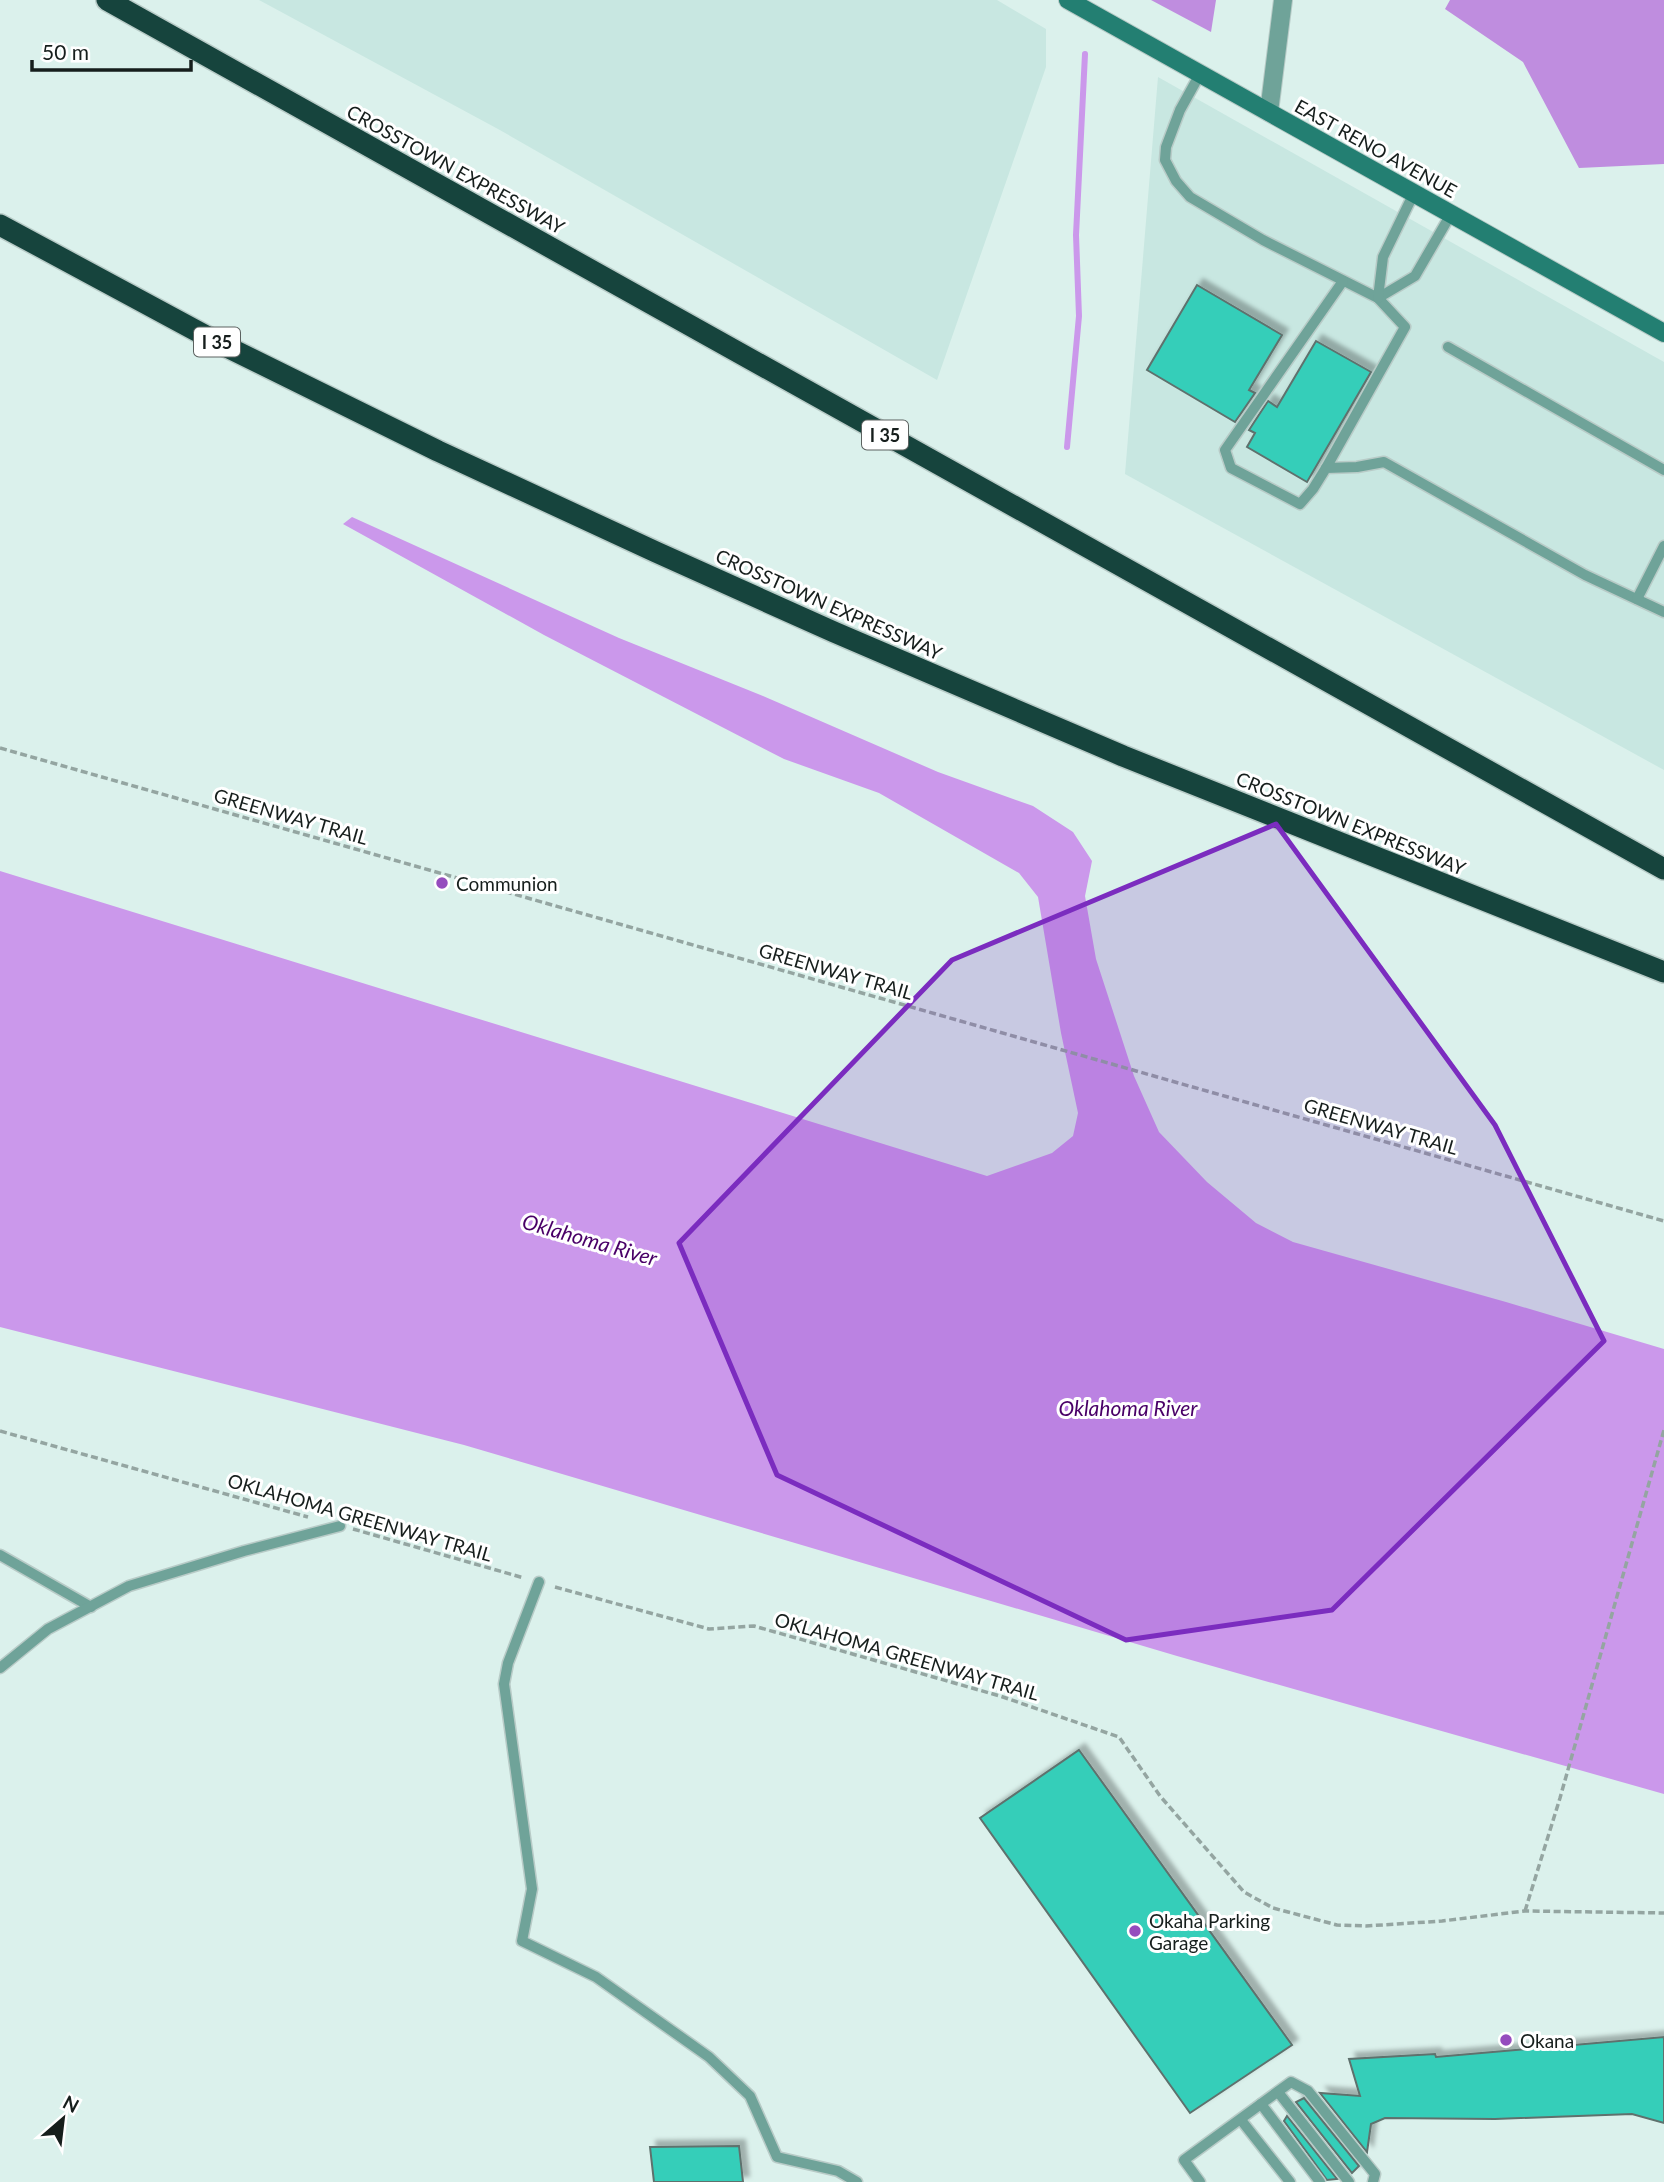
<svg xmlns="http://www.w3.org/2000/svg" width="1664" height="2182" viewBox="0 0 1664 2182" font-family="Lato,sans-serif">
<defs>
<filter id="shadow"><feDropShadow dx="6" dy="-6" stdDeviation="2" flood-color="#0004"/></filter>
</defs>
<rect width="100%" height="100%" fill="#dbf1ec"/>
<g fill="#c8e7e1">
<polygon points="259,0 997,0 1046,29 1046,67 937,380 498,129"/>
<polygon points="1158,77 1664,362 1664,770 1125,474"/>
</g>
<g fill="#bf8ddf">
<polygon points="1151,0 1216,0 1211,32"/>
<polygon points="1450,0 1664,0 1664,164 1579,168 1523,62 1445,9"/>
</g>
<polygon fill="#cb98eb" points="352,517 619,638 763,696 938,772 1033,806 1073,832 1092,861 1085,896 1096,959 1134,1076 1159,1132 1207,1182 1256,1223 1293,1242 1506,1302 1664,1349 1664,1794 1177,1656 464,1445 0,1327 0,871 987,1176 1052,1153 1073,1136 1078,1113 1061,1033 1038,897 1019,873 879,793 784,759 544,635 343,524"/>
<g fill="none" stroke-linecap="round" stroke-linejoin="round">
<polyline stroke="#cb98eb" stroke-width="6" points="1067,447 1079,316 1076,235 1085,54"/>
</g>
<g fill="#35ceb9" stroke="#5e716d" stroke-width="2" filter="url(#shadow)">
<polygon points="1197,285 1282,335 1249,390 1255,393 1235,422 1147,370"/>
<polygon points="1316,341 1371,372 1307,482 1247,447 1255,433 1249,430 1268,401 1277,407"/>
<polygon points="1079,1750 1292,2045 1190,2113 980,1818"/>
<polygon points="1664,2037 1664,2123 1632,2114 1495,2119 1385,2118 1371,2124 1367,2152 1320,2093 1360,2096 1349,2059 1435,2054 1436,2057"/>
<polygon points="1304,2098 1359,2166 1352,2173 1296,2102"/>
<polygon points="1287,2116 1337,2179 1327,2180 1284,2121"/>
<polygon points="739,2146 743,2182 654,2182 650,2147"/>
</g>
<g fill="none" stroke-linecap="round" stroke-linejoin="round">
<defs>
<g id="lane">
<polyline points="1200,74 1180,110 1166,147 1165,160 1176,181 1190,197 1263,240 1378,298 1405,327 1326,468"/>
<polyline points="1343,281 1225,450 1231,468 1300,504 1313,489 1326,468 1357,467 1384,462 1585,575 1664,612"/>
<polyline points="1378,298 1415,276 1451,214"/>
<polyline points="1378,298 1383,257 1414,193"/>
<polyline points="1448,347 1664,470"/>
<polyline points="1637,599 1664,546"/>
<polyline points="0,1555 91,1607"/>
<polyline points="539,1582 508,1663 504,1684 532,1889 522,1941 596,1977 709,2057 750,2096 777,2157 838,2171 857,2182"/>
<polyline points="0,1668 48,1629 129,1586 244,1551 340,1526"/>
<polyline points="1278,2092 1349,2182"/>
<polyline points="1261,2104 1320,2182"/>
<polyline points="1241,2120 1290,2182"/>
<polyline points="1200,2182 1184,2160 1291,2082 1308,2091 1375,2174 1373,2182"/>
</g>
<polyline id="street" points="1269,112 1283,0"/>
<polyline id="secondary" points="1068,0 1664,333"/>
<g id="highway">
<polyline points="107,0 1664,869"/>
<polyline points="0,225 219,343 438,451 656,552 834,632 1123,756 1664,972"/>
</g>
</defs>
<use href="#lane" stroke="#b8cbc7" stroke-width="13"/>
<use href="#street" stroke="#b8cbc7" stroke-width="20"/>
<use href="#secondary" stroke="#b8cbc7" stroke-width="20"/>
<use href="#highway" stroke="#b8cbc7" stroke-width="24"/>
<g stroke="#94a5a1" stroke-width="3.5" stroke-dasharray="7 3.5" stroke-linecap="butt">
<polyline points="0,748 1664,1221"/>
<polyline points="0,1431 308,1517"/>
<polyline points="353,1529 524,1578"/>
<polyline points="555,1587 709,1629 754,1626 1000,1696 1119,1737 1160,1796 1244,1892 1273,1908 1337,1925 1366,1926 1442,1921 1525,1911 1664,1913"/>
<polyline points="1525,1911 1560,1798 1664,1430"/>
</g>
<use href="#lane" stroke="#6fa399" stroke-width="10"/>
<use href="#street" stroke="#6fa399" stroke-width="18"/>
<use href="#secondary" stroke="#237f72" stroke-width="18"/>
<use href="#highway" stroke="#16443d" stroke-width="21"/>
</g>
<path fill="#7b2cbf" fill-opacity="0.2" stroke="#7b2cbf" stroke-width="5" stroke-linejoin="round" d="M1276,824l219,301 109,216 -272,269 -206,30 -349,-165 -98,-232 273,-283z"/>
<g fill="#954cbe" stroke="#fff" stroke-width="2.5">
<circle cx="442" cy="883" r="7"/>
<circle cx="1135" cy="1931" r="7"/>
<circle cx="1506" cy="2040" r="7"/>
</g>
<g text-anchor="middle" dominant-baseline="central" stroke-width="6" stroke-linejoin="round" paint-order="stroke">
<g fill="#fff" stroke="#5c6260" stroke-width="2">
<rect x="194" y="327.5" width="46" height="29" rx="5"/>
<rect x="862" y="420.5" width="46" height="29" rx="5"/>
</g>
<g font-size="18" font-weight="bold" fill="#161e1c">
<text x="217" y="342">I 35</text>
<text x="885" y="435">I 35</text>
</g>
<g font-size="19" fill="#161e1c" stroke="#fff">
<text transform="translate(1376 148) rotate(29)">EAST RENO AVENUE</text>
<text transform="translate(456 169) rotate(29)">CROSSTOWN EXPRESSWAY</text>
<text transform="translate(829 604) rotate(24)">CROSSTOWN EXPRESSWAY</text>
<text transform="translate(291 816) rotate(16)">GREENWAY TRAIL</text>
<text transform="translate(1351 823) rotate(22)">CROSSTOWN EXPRESSWAY</text>
<text transform="translate(836 971) rotate(16)">GREENWAY TRAIL</text>
<text transform="translate(1381 1126) rotate(16)">GREENWAY TRAIL</text>
<text transform="translate(360 1517) rotate(16)">OKLAHOMA GREENWAY TRAIL</text>
<text transform="translate(907 1656) rotate(16)">OKLAHOMA GREENWAY TRAIL</text>
</g>
<g font-size="19" fill="#161e1c" stroke="#fff" text-anchor="start">
<text x="456" y="883">Communion</text>
<text x="1149" y="1920">Okaha Parking<tspan x="1149" dy="22">Garage</tspan></text>
<text x="1520" y="2040">Okana</text>
</g>
<g font-size="21" font-style="italic" fill="#490067" stroke="#fff">
<text transform="translate(590 1239) rotate(16)">Oklahoma River</text>
<text x="1128" y="1407">Oklahoma River</text>
</g>
</g>
<g transform="translate(63 2119) rotate(28)" stroke="#ffffff" stroke-width="5" paint-order="stroke">
<path d="M0-5L12 26L0 18L-12 26Z" fill="#161e1c"/>
<text y="-10" font-size="19" font-weight="bold" text-anchor="middle" fill="#161e1c">N</text>
</g>
<path d="M32 60v10h159v-10" fill="none" stroke="#161e1c" stroke-width="3.5"/>
<text x="42" y="60" font-size="21" fill="#161e1c" stroke="#ffffff" stroke-width="5" paint-order="stroke">50 m</text>
</svg>
